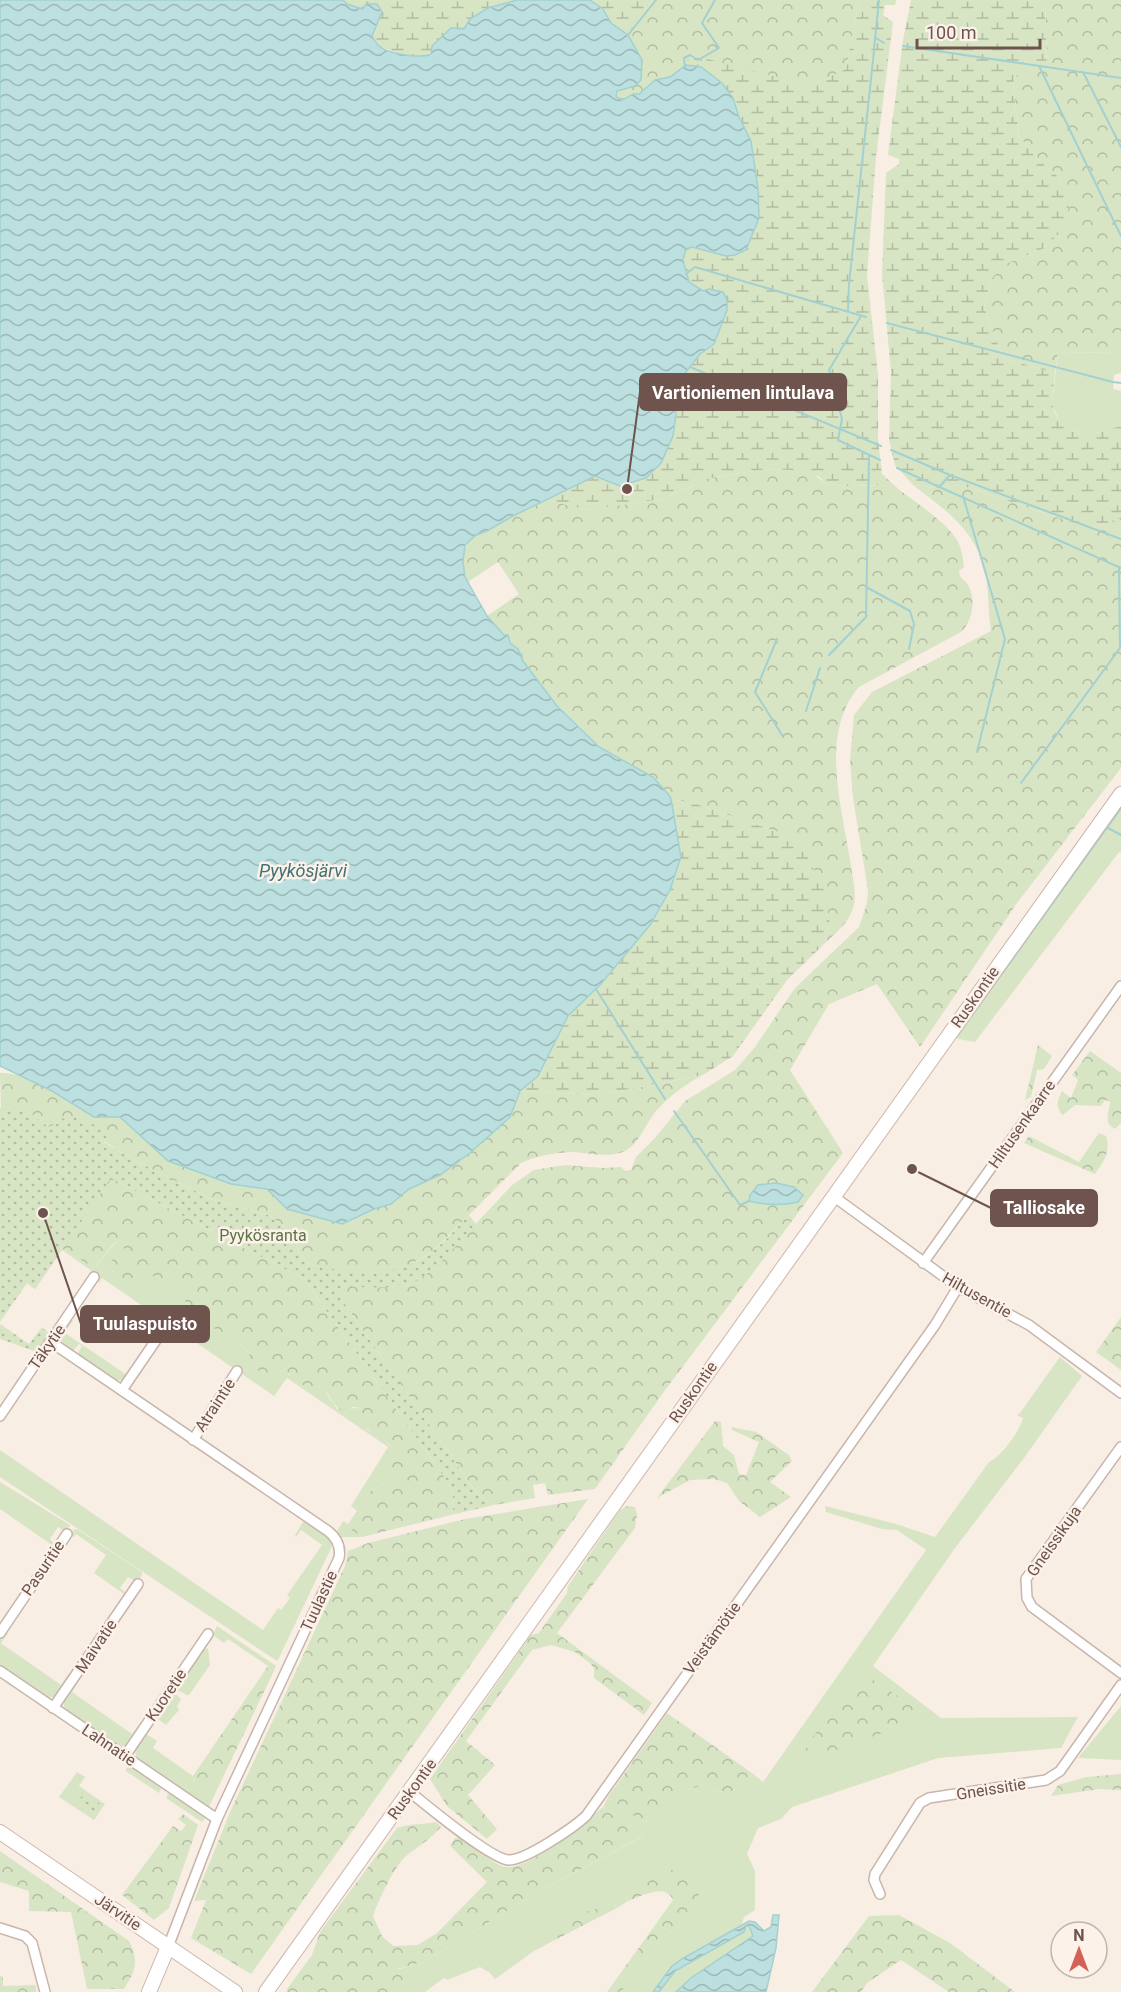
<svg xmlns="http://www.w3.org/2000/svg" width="1121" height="1992" viewBox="0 0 1121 1992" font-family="Roboto,sans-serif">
<defs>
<pattern id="forest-crowns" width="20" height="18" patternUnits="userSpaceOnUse" patternTransform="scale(1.5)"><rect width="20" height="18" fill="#d7e5c5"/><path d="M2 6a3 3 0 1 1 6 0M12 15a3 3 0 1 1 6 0" fill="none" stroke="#b3bca2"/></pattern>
<pattern id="wetland-marsh" width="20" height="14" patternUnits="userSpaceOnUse" patternTransform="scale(1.5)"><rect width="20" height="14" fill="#d7e5c5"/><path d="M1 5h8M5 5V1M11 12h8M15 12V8" fill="none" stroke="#b3bca2"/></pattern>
<pattern id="park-dots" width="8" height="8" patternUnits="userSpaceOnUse" patternTransform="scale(1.5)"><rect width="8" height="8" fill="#d7e5c5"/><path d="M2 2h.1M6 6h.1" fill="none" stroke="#b3bca2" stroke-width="1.8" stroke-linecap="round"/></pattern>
<pattern id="water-waves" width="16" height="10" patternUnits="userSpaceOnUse" patternTransform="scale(1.5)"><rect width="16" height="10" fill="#bbe0df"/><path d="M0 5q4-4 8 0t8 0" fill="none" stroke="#9cb8b7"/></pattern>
</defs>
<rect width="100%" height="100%" fill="#f9eee4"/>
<g fill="#d7e5c5">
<polygon points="1058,352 1121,353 1121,373 1114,375 1113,389 1121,391 1121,426 1085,436 1060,422 1052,405"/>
<polygon points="1121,802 1121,853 1119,852 975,1042 953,1038"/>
<polygon points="0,1120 61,1248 94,1268 117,1241 124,1243 124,1250 112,1270 125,1280 133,1280 142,1271 169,1282 183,1291 207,1324 240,1344 249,1353 284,1368 289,1375 323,1388 337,1409 360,1408 367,1430 379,1435 391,1447 391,1479 368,1493 360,1514 347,1526 362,1537 340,1537 337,1531 343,1521 348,1524 357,1511 351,1506 388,1447 287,1378 274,1396 102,1278 99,1283 97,1279 85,1281 92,1271 62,1250 35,1289 27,1283 14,1302"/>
<path d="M71,1319l2,1 -8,13 62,42 -3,5h-10l-37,-25 5,-9 -3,-2 -6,7c-7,-3 -12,-8 -13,-16z"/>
<path d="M1060,1357l22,19 -58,82 -69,90 -82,118 68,52 137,-1 -17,31 -123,10 -146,49 -11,12 -23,9 -11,26 8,17v39l-11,7 -2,7 -70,42 -19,26h-32l40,-54 14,-8 23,-34 -12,-22 -54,20 -7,4 3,3 -11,7 -4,-5 -27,9 -37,27 4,2 -19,10 -39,28 -5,-6 -10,-6 -33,13 -3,-2 -19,14h-31l12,-10 -10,-12 28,-8 107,-66 111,-59 -4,-8 -35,-22 5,-10 33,24 11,1 31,-30 19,-7 15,6 14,2 21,-20 11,9 163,-232 -29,-20 -15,-1 -56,-17 -1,-6 71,18 39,13 54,-75c12,-5 31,-31 34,-44l-6,-3 3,-2z"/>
<polygon points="0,1450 263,1630 278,1608 281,1610 290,1598 287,1595 322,1545 301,1530 296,1537 295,1535 303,1522 307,1522 327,1536 333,1544 278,1660 277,1661 0,1477"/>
<polygon points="0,1482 70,1525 66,1532 58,1527 50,1539 55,1544 52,1549 51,1548 52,1545 0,1509"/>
<polygon points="77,1529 142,1572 142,1575 137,1582 128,1577 120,1588 125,1592 124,1594 94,1573 106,1555 76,1534 74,1537 71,1535 73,1530"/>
<polygon points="217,1626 276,1666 273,1673 268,1666 228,1639 224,1643 213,1635"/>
<polygon points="6,1632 8,1633 1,1643 2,1644 61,1685 68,1675 69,1677 57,1696 47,1698 0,1666 0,1639"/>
<polygon points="208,1648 210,1665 189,1695 187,1695 177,1690 177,1688 203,1650"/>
<polygon points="75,1682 78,1682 72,1692 132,1734 140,1723 142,1724 128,1746 119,1747 65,1710 63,1700"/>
<polygon points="175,1693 181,1699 177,1707 179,1710 166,1725 158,1719 157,1716 172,1694"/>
<polygon points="1121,1706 1121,1760 1078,1758"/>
<polygon points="146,1734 157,1741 153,1748 193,1776 194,1781 209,1787 224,1775 209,1807 205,1806 136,1759 135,1747"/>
<polygon points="130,1765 162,1787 159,1793 126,1771 126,1769"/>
<polygon points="77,1772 85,1777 79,1786 105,1804 94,1820 59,1797"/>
<polygon points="168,1794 171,1794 205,1818 202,1822 166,1798"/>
<polygon points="746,1926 748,1926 754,1936 691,1978 676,1992 659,1992 675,1971 744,1932"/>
</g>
<g fill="url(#forest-crowns)">
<polygon points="653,0 859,0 846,70 810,86 696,62 688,59 686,65 670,77 655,80 639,94 632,94 623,100 616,96 617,91 634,86 642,60 628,35"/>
<polygon points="1045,0 1121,0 1121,353 1058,352 1055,373 1003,358 984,307 991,279 1005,264 1045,248 1063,181 1038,160 1019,136 1013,82 1023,61 1047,66"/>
<path d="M767,469c19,1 46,0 59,15l22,2 46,-1c19,17 50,34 63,55 5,9 6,18 7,27l-5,4 1,5c2,3 8,7 9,11 7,13 3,35 -8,45l-102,55c-41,47 -16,124 -8,179 2,15 7,31 1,45 -5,14 -20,25 -30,35l8,-21 -52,-93 -85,-29 -22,-4 -18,-22 -54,-30 -42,-41 -34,-45 -5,-12 -8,-6 -4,-7 -6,-4 -13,-16 32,-22 -21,-32 -30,20 -4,-9 -1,-11 1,-12 4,-9 8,-6 11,-4 24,-14 36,-17 40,10 75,-11 53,-22z"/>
<path d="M913,485l22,3 26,-3 131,44 29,-12v251l-104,135 -97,144 -43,-63 -48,20 -39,66 53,83 -180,240 -68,96 -47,6 -3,-12 -12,2 2,13 -41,7 -16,-10 -141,-202 6,-7 50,1 47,-25 72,-77 22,-15 31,-5 38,3 18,-1 4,4 6,-1 5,-13 18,-18 31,-38 50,-31 20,-23 40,-59 64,-61 8,-24 1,-13 -15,-92 -3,-38 4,-45 18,-23 119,-61c-3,-18 -2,-37 -5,-55 -9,-46 -39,-64 -73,-91z"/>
<polygon points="1038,1045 1052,1056 1044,1069 1037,1070 1031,1097 1025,1100"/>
<path d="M1090,1051l31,22v50l-6,6c-12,-6 -6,-17 -5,-27l-5,-2 -4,6 -26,-1 -12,10c-8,-9 -6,-13 -1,-24l9,7 7,-18 -6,-5z"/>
<path d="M0,1073c37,0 60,28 92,42 8,4 19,2 28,2l48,44 63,23 36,5 20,20 55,15 32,-15 17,-5 18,-15 31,-14 30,-22 40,-36 10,-26 78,4 105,-20c-19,10 -32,20 -47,36 -10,12 -17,33 -31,40 -16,8 -38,1 -55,1 -17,1 -34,4 -49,11l-89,89 -21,12 -20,8 -24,1 -26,-1 -34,-8 -23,-38 -13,-10 -58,-16 -81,-41 -28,-18 -47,-17 -9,3 -24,-19 -23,1z"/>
<path d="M1099,1133l7,3c5,16 -2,25 -11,38l-71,-31 5,-7 50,26z"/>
<path d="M90,1167l214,112 139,196c7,12 15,25 8,40l-89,22 -16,-11 14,-12 8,-21 23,-14 -1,-8h-8l-2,-5 11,-20c-11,-10 -22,-14 -32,-25l3,-6 -2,-7 -7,-1 -9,4c-12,-4 -13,-17 -23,-24 -5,-3 -9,0 -14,-1 -9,-2 -18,-11 -23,-18l-5,-1 -5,8 -10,1 -13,-13 -2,-10 -9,-9 -33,-20 -20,-16 -4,-17 -14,-9 -27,-10 -9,8h-8l-13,-10 -1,-9 13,-11 -1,-7 -7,-2 -22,27 -33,-20z"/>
<polygon points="1121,1317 1121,1370 1096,1352"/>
<polygon points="715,1421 721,1422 723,1446 734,1455 739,1474 746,1475 759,1442 732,1430 731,1427 756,1432 789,1455 792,1461 770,1482 791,1497 760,1517 739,1501 727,1483 714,1479 690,1480 657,1498"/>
<polygon points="588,1499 251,1974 191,1938 206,1900 194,1901 231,1810 345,1566 348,1551 368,1543 465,1519"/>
<polygon points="627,1506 635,1507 637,1514 635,1528 557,1633 652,1703 644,1715 594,1678 594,1669 591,1664 575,1652 551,1645 532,1650 466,1741 495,1765 468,1795 497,1829 487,1839 447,1806 430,1779 531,1635 539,1633 567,1593 568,1586 620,1510"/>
<path d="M268,1666l5,7 -49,102 -15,12c-8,-1 -14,-2 -16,-11z"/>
<polygon points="864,1674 928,1716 804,1762 805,1751 810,1740"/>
<polygon points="667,1713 752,1773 731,1793 717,1791 702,1785 683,1792 652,1822 641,1821 608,1797"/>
<polygon points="1121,1774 1121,1790 1100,1789 1051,1796 1058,1785 1086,1777"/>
<path d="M603,1807l35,22 5,7 -112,60 -107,66 -27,7 10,13 -13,10h-107v-3l25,-34 8,-23 77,-104c13,-5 26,-3 39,-6l5,5c-10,12 -24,20 -36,30 -11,10 -27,44 -32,59l9,20 11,10 25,-1 19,-12 50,-51 -37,-36 5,-8h4c11,7 36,28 47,29 25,2 78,-44 97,-60z"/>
<polygon points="183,1814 198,1825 169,1908 154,1920 122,1895 173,1826 181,1831 186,1825 178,1819"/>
<path d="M0,1851l129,90c10,21 7,29 -5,48h-37l-16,-77 -42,-1v-20l-29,-9z"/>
<path d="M670,1870l16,4 13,21 -24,35 -14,8 -40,54h-14l66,-92c-8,-18 -32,-3 -45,1l-3,-3 7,-4 4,-9z"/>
<polygon points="613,1903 617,1908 553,1941 549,1939 551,1928 586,1912"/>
<polygon points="899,1915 950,1943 1015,1992 949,1992 901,1960 867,1983 861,1992 812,1992 869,1916"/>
<polygon points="0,1976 3,1977 3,1986 36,1985 36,1992 0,1992"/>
</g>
<g fill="url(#wetland-marsh)">
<polygon points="343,0 517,0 488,8 464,29 425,56 404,55 378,46 372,36 382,13 347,4"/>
<polygon points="590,0 653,0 628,35 611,23 603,9"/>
<polygon points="859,0 896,0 895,5 885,5 883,15 893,22 876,157 867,275 878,375 878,439 882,474 894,485 848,486 826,484 820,477 791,470 767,469 715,477 662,499 587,510 547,500 566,488 595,475 620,486 646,479 661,463 676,414 672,390 700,354 714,344 703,291 689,282 683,260 686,249 692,247 726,256 751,141 739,117 733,98 701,67 686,65 688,59 693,58 696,62 708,59 810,86 846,69"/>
<path d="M911,0h134l2,67 -23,-6 -11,21 6,54 19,24 25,21 6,26 -7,23 -17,18 -40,16 -14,15 -7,28 19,51 52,15c-4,40 -7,43 30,63l36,-10v91l-29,12 -131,-44 -26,3 -22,-3 -18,-20 -6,-25 2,-67 -9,-100 4,-100 13,-9v-5l-11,-4 15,-115z"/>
<polygon points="671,799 693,803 778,832 806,854 824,889 830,925 822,946 787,980 733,1056 703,1075 598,1095 520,1091 538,1076 568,1016 600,985 650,925 670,891 681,857"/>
</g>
<g fill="url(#park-dots)">
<path d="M0,1108h24l24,19 9,-3 3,-5 15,-2 25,10 8,6 -4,9 28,17 81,41 58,16 13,10 23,38c44,10 87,17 126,-13 13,-10 24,-24 36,-36l7,9c-17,18 -37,44 -58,56 -22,11 -51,7 -75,6l-6,7 141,202 16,10 -43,10c7,-15 -1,-28 -8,-40l-139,-196 -193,-101 -76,111 -8,-6 -27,39z"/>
<polygon points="0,1324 29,1344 42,1327 51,1335 38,1352 34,1351 0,1339"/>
<polygon points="84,1793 100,1804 92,1816 76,1804"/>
</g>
<g fill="url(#water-waves)" stroke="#a3d0d0" stroke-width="1.5">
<path d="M0,0h343l4,4 16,5 3,-5h11l5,8 -10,24c2,3 3,6 6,9 9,9 41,14 53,9l1,-8 19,-18 13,1 6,-10 18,-11 29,-8h73l13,9 8,14 17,12 14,25 -1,20 -6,6 -18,5 -1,6 7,3 10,-6h6l16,-14 15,-3 16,-12 15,2 21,16 11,15 6,19 12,24 7,48 1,29 -13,32 -11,5 -9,1 -34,-9 -6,2 -3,11 6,22 14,9 6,-2 14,3 4,8v10l-13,34 -14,10 -28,36 4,24 -3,22 -12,27 -15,15 -26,8 -25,-10 -84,41 -24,14 -11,4 -11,10 -2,17 2,15 22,39 17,19h4l2,8 8,6 5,12 34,45 42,41 54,30 16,18 2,4 10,58 -11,33 -20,35 -50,60 -32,31 -30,60 -18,15 -10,26 -40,36 -30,22 -31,14 -18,15 -17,5 -32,15 -55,-15 -20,-20 -36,-5 -63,-23 -48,-44h-26l-42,-26 -52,-25z"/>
<path d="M776,1183l18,4 9,8 -5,7c-16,4 -33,3 -49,-1l1,-6 8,-10z"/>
<polygon points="773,1915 779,1915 776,1948 766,1992 676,1992 691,1978 753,1936 749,1926 746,1926 744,1932 675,1971 659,1992 653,1992 672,1966 682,1959 749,1921 755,1922 764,1931 771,1927"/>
</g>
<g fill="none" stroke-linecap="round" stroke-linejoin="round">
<g stroke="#a3d0d0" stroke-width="2">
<polyline points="628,35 656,0"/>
<polyline points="876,38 884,43"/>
<polyline points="903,46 1121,78"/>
<polyline points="874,49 879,0"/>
<polyline points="1039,66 1121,236"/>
<polyline points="685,67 684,58 690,55 698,60 719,48 702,23 715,0"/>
<polyline points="1083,72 1121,147"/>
<polyline points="686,274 695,267 866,317"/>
<polyline points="848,311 849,284 874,51"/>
<polyline points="861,316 829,370 842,419 838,440 880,460"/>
<polyline points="887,323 1113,382 1121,383"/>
<polyline points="690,367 881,446"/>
<polyline points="891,450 950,475 1121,539"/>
<polyline points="897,468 1121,568"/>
<polyline points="940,486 950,475"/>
<polyline points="963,496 1005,639 977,752"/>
<polyline points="868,588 910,611 914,624 909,649"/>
<polyline points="777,639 755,692 782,735"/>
<polyline points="829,655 866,617 869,456"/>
<polyline points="806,711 820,668"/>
<polyline points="1021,783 1120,648 1119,567"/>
<polyline points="1108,828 1121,835"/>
<polyline points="596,989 665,1099"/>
<polyline points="957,1036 1121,808"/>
<polyline points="674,1111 740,1205 749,1201"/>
</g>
<defs>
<g id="street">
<polyline points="833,1196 958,1287 1029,1325 1121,1393"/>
<polyline points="923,1263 1121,986"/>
<path d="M51,1342l277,189c9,7 13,16 11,27l-122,261 -49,128"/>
<polyline points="122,1390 165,1327"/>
<polyline points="0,1416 94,1277"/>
<polyline points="193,1440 237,1371"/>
<polyline points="1121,1447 1026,1579 1027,1598 1032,1607 1121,1673"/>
<polyline points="0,1633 67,1534"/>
<polyline points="0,1671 217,1819"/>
<polyline points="53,1708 138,1584"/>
<polyline points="125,1756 208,1634"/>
<path d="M410,1792c16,13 82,68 99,68 17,0 64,-32 77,-44l349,-491 23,-38"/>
<polyline points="880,1894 874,1880 875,1874 920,1803 929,1798 1046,1780 1060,1771 1121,1685"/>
<polyline points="0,1928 25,1936 32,1943 45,1992"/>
</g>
<g id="secondary">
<polyline points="0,1832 235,1992"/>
<polyline points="149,1992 168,1947"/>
<polyline points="266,1992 1121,794"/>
</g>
</defs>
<use href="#street" stroke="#c8b5ac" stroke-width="12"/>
<use href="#secondary" stroke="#cdb6ad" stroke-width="16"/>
<use href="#street" stroke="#fff" stroke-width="9"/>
<use href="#secondary" stroke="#fff" stroke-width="14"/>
</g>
<g text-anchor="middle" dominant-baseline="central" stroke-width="5" stroke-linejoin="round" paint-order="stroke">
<g font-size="16" fill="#6e544d" stroke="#fcf2ea">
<text transform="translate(975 997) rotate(-55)">Ruskontie</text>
<text transform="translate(1022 1124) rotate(-55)">Hiltusenkaarre</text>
<text transform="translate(977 1295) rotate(29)">Hiltusentie</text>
<text transform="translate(47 1347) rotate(-55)">Täkytie</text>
<text transform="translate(693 1392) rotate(-55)">Ruskontie</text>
<text transform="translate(215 1405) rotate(-57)">Atraintie</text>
<text transform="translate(1054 1541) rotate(-55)">Gneissikuja</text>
<text transform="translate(43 1568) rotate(-56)">Pasuritie</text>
<text transform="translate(319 1601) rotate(-65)">Tuulastie</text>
<text transform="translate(712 1638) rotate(-54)">Veistämötie</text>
<text transform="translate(96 1646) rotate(-56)">Maivatie</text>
<text transform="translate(166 1695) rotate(-56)">Kuoretie</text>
<text transform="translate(109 1745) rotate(34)">Lahnatie</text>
<text transform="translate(412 1789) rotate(-54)">Ruskontie</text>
<text transform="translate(991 1789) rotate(-9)">Gneissitie</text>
<text transform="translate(118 1912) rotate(34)">Järvitie</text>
</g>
<g font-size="16" fill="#5b7347" stroke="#fcf2ea">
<text x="263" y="1235">Pyykösranta</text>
</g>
<g font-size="18" font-style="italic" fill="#437272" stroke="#fcf2ea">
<text x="303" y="870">Pyykösjärvi</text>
</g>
</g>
<path fill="none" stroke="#6e544d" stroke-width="2" d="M627 489L640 392M912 1169L991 1208M43 1213L81 1324"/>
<g fill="#6e544d" stroke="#fcf2ea" stroke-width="2">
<circle cx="627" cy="489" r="6"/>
<circle cx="912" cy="1169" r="6"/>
<circle cx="43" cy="1213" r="6"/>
</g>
<g fill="#6e544d" stroke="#6e544d" stroke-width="2">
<rect x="640" y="374" width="206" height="36" rx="6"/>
<rect x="991" y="1190" width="106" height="36" rx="6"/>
<rect x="81" y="1306" width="128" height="36" rx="6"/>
</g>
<g font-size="18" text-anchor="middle" font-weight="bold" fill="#fff">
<text x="743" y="399">Vartioniemen lintulava</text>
<text x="1044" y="1214">Talliosake</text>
<text x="145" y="1330">Tuulaspuisto</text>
</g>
<g transform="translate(1079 1950)"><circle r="28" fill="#fcf2ea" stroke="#c3b3ab" stroke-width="1.5"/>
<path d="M0-4.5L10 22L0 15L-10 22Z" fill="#d46058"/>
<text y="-9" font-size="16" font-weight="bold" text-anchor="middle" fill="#6e544d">N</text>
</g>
<path d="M917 39v9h123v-9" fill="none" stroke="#6e544d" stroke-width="3"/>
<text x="926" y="39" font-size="18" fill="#6e544d" stroke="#fcf2ea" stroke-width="4.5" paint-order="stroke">100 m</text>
</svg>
